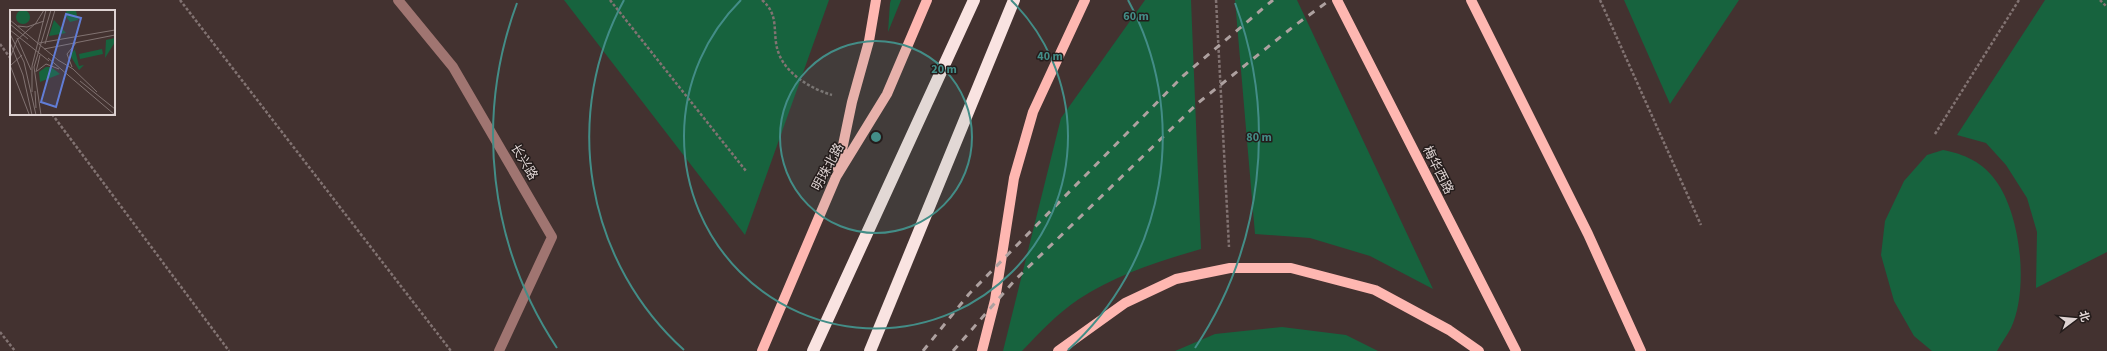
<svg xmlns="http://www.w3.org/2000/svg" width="2107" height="351" viewBox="0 0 2107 351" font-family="'Source Sans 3','Noto Sans SC',sans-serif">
<rect width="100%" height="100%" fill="#433230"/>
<g fill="#17633e">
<polygon points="564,0 829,0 745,235"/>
<polygon points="891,0 901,0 888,32 890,3"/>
<path d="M1145,0h46l10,249c-42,12 -85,26 -122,50 -21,14 -40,34 -57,52h-19l58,-233z"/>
<polygon points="1235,0 1297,0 1433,289 1370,256 1310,238 1255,234"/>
<polygon points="1624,0 1739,0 1670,104"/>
<polygon points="2045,0 2107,0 2107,252 2036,288 2037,232 2027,198 2006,165 1986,143 1957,135"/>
<path d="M1943,150c21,4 40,12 53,31 25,34 33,109 15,147 -4,8 -10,15 -14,23h-65l-18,-15 -20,-35 -13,-46 4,-34 19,-40 23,-26z"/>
<polygon points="1282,327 1346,335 1378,351 1175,351 1215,334"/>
</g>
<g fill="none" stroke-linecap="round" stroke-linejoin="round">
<g stroke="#827372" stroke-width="2.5" stroke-dasharray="3 2" stroke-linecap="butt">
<polyline points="180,0 451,351"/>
<polyline points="610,0 746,171"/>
<path d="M762,0c19,16 9,35 17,54 8,21 33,35 53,41"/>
<polyline points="1216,0 1229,247"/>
<polyline points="1600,0 1701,225"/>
<polyline points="2100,0 2107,7"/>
<polyline points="0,44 11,59"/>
<polyline points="52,114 229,351"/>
<polyline points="1935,134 2019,0"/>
<polyline points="0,332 15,351"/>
</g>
<polyline stroke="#a07571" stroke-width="10" points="398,0 453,67 552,237 499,351"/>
<g stroke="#feb7b1" stroke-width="10">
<polyline points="1337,0 1516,351"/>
<polyline points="1471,0 1588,234 1641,351"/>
<polyline points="838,169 852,102 869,41 876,0"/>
<polyline points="762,351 836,177 887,94 927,0"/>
<polyline points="982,351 995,300 1014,178 1033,112 1085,0"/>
<polyline points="1058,351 1125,303 1176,279 1230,268 1291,268 1375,290 1449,330 1479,351"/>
</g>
<g stroke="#f9e3e1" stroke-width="12">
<polyline points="813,351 974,0"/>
<polyline points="870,351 1014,0"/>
</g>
<g stroke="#aea1a0" stroke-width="3" stroke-dasharray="7 7" stroke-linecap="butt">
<polyline points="923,351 969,294 1183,76 1273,0"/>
<polyline points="953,351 1015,280 1198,103 1294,26 1330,0"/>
</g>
</g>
<circle cx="876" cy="137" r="96" fill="#438d87" fill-opacity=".12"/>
<g fill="none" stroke="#438d87" stroke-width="2">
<circle cx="876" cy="137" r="96"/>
<path d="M1011 0A192 192 0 1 1 741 0"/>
<path d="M684 350A287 287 0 0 1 624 0M1128 0A287 287 0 0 1 1068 350"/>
<path d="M557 348A383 383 0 0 1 517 3M1235 3A383 383 0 0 1 1195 348"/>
</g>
<g text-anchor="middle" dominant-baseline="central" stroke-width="3" stroke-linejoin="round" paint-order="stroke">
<g font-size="13" fill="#ded3d2" stroke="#241c1b">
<text transform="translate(524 162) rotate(59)">长兴路</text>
<text transform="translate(828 167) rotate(-62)">明珠北路</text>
<text transform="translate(1438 170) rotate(63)">梅华西路</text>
</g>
</g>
<g transform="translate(10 10)">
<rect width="105" height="105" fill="#433230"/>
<path d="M57,0l9,1 2,9 -8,2 -5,-7zM6 7a7 7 0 1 1 14 0a7 7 0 1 1-14 0ZM44,10l12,13 -17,3zM105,28v4l-10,16 1,-18zM68,36l-3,4 4,16 5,-1 -5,5 -9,-15zM92,39l1,5 -23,5 -1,-5zM36,57h5l9,7 -20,8 -1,-10z" fill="#17633e"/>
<path fill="none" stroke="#817271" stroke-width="1" d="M0,10l48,40 15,9 24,23M0,14l18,15M8,16l9,1 17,-6M0,20l39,31M0,24l14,28 12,53M7,28l14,32M0,32l13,33 9,40M29,33l76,-13M35,34l10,-34M34,39l71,-14M0,48l7,-18 19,-17 8,-13M38,48l67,57M0,55l19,49M0,56l12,-11M62,57l-5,-13 9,-11M27,61l9,-7 13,5M26,62l4,-17M70,71l35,28M25,81l1,17M22,82v-26l14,-56M31,105l-7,-48 17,-57"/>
<path fill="#617dd6" fill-opacity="0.15" stroke="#617dd6" stroke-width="2" d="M56,4l15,4 -25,89 -15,-5z"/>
<rect width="105" height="105" fill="none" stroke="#ded3d2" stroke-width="2"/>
</g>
<circle cx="876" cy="137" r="6" fill="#438d87" stroke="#241c1b" stroke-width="2"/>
<g font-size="12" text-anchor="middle" font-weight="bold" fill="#438d87" stroke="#241c1b" stroke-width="3" stroke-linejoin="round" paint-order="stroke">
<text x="1136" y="20">60 m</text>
<text x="1050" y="60">40 m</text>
<text x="944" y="73">20 m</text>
<text x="1259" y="141">80 m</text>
</g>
<g transform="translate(2075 319) rotate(74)" stroke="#241c1b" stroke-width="3" paint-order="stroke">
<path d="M0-3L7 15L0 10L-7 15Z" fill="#ded3d2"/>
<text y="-6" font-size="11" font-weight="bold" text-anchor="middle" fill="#ded3d2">北</text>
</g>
</svg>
